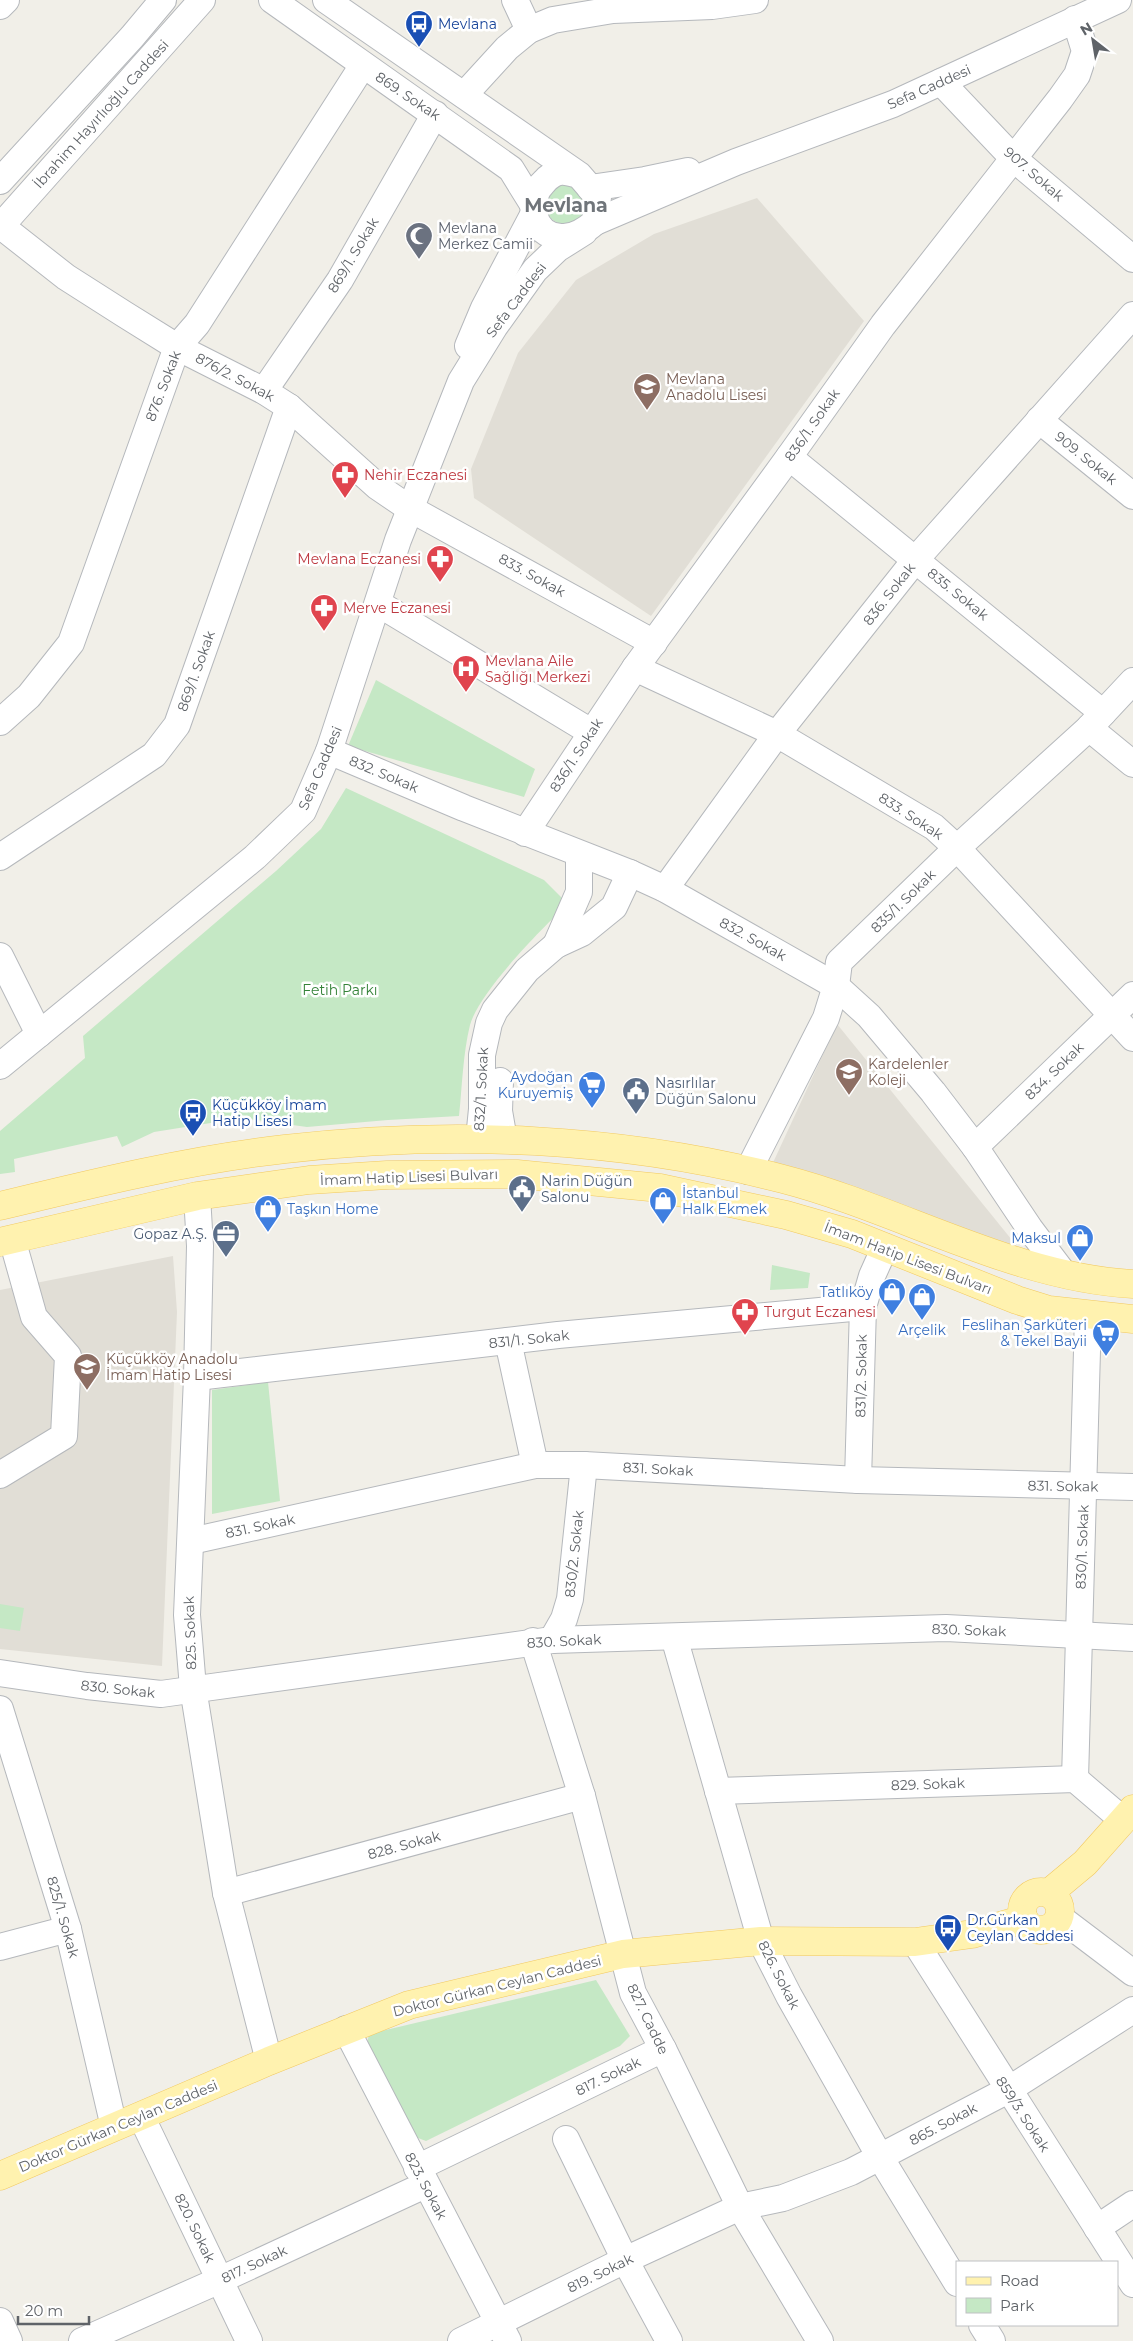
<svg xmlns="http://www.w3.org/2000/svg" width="1133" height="2341" viewBox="0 0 1133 2341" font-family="Montserrat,sans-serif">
<rect width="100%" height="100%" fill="#f1efe8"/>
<g fill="#e1ded6">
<polygon points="757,198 864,321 651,616 474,498 471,469 518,353 576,280 654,234"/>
<polygon points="837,1024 1020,1250 771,1167"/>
<polygon points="173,1256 177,1312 162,1666 0,1649 0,1290"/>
</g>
<g fill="#c5e8c5">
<circle cx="565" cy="204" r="20"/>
<polygon points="376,680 535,769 524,797 348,746"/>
<path d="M346,788l198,92 24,24c-26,24 -89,88 -98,121 -7,28 -8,62 -11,91l-71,4 -81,7 -65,-9 -88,14 -32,15 -5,-11 -103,23 1,13 -15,2v-43l85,-73 -2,-22 193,-165 45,-42z"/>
<polygon points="772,1265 810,1273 808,1288 770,1290"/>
<polygon points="268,1382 280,1501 212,1514 212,1390"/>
<polygon points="0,1604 24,1608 20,1631 0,1628"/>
<polygon points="596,1980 630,2036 620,2046 426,2141 410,2135 366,2049 369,2034"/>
</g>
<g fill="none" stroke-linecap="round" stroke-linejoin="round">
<defs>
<g id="minor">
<polyline points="272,0 511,169 532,203"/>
<path d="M326,0l253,175 19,22 -3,25c-9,8 -21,16 -34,15 -29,-1 -36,-38 -17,-55 3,-4 11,-10 16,-10 6,-1 14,2 19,3"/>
<polyline points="515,0 529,30"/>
<polyline points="0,6 6,0"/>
<polyline points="941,82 1014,159 1133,259"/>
<polyline points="464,95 507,48 529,30 553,20 613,10 712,6 755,0"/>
<polyline points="0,181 132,37 163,0"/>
<polyline points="590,188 645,180 688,171"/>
<polyline points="595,222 736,162 893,104 1118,0"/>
<polyline points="1,226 66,277 124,314 177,347 264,391 289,407 378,487 409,508 654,643"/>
<polyline points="0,227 202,0"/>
<polyline points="468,346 484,308 533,215"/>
<polyline points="264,391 340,280 435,114"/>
<polyline points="1039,420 1133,496"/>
<polyline points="789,457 1103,713"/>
<polyline points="379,604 591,732"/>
<polyline points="635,668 777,734 934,827 957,848 1133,1038"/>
<polyline points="0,722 29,696 71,643 177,347 197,324 363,65"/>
<polyline points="1089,728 1133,764"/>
<polyline points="329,751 464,808 630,873 665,889 836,986 869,1016 933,1092 975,1147 1030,1229 1064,1274"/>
<polyline points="525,833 635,668 789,457 883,325 1060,99 1077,75 1085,51 1075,19"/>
<polyline points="0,857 154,755 177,725 289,407"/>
<polyline points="665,889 777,734 916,559 1133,315"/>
<polyline points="556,945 579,892 579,854"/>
<polyline points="0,956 39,1034"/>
<polyline points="0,1066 255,857 303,811 329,751 398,540 461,381 495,326 535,270 557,249 584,232"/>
<polyline points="500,1081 499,1111 504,1140"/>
<polyline points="479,1139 482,1109 482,1055 489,1023 495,1010 527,970 556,945 582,933 614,907 630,873"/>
<polyline points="975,1147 1133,995"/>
<polyline points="748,1171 826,1018 836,986 839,962 957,848 1089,728 1133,681"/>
<polyline points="197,1196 200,1246 197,1377 187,1615 193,1688 226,1893 269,2061"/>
<polyline points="508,1341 535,1465"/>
<polyline points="197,1377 558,1335 863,1307"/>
<polyline points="0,1475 64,1436 68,1356 34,1317 12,1239"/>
<polyline points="858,1480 863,1307 872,1276 885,1247"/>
<polyline points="191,1541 535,1465 584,1465 858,1480 1133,1487"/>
<polyline points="674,1637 761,1941 789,1996 880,2157 957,2283"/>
<polyline points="552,1640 564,1619 570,1599 584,1465"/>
<polyline points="533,1641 582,1796 633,1993 663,2049 740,2207 820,2341"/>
<polyline points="0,1673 87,1686 161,1694 552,1640 946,1628 1133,1638"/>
<polyline points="0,1709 68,1929 114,2127"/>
<polyline points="1075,1779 1088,1315"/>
<polyline points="718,1791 1075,1779 1123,1820"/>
<polyline points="226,1893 582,1796"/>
<polyline points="1059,1917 1133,1973"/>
<polyline points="915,1942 1133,2284"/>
<polyline points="0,1947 68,1929"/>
<polyline points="346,2029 508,2341"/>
<polyline points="141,2116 249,2341"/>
<polyline points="566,2139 625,2260 669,2341"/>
<polyline points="417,2168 663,2049"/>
<polyline points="1097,2228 1133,2204"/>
<polyline points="0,2321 9,2341"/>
<polyline points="982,2325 992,2341"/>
<polyline points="82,2341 220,2280 425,2185"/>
<polyline points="461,2341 625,2260 740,2207 783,2198 851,2172 1008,2090 1133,2010"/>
</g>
<g id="major">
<path d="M0,1206c94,-23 189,-46 285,-57 165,-19 337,-12 498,30 116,30 231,99 350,105"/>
<polyline points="0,1242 197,1196 309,1180 387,1175 517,1174 660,1188 786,1215 852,1234 1017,1300 1049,1310 1133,1319"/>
<circle cx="1041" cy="1911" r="19"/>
<polyline points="1049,1893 1085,1863 1133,1809"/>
<polyline points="0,2176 269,2061 409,2005 623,1954 761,1941 915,1942 972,1934 1024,1919"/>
</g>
</defs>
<use href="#minor" stroke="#b5b8bc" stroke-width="28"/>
<use href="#major" stroke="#f2c960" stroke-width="29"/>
<use href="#minor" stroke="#fff" stroke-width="26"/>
<use href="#major" stroke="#fff2af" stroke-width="28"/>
</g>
<defs>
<symbol id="bus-pin" viewBox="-11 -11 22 30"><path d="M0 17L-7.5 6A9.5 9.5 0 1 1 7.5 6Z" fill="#1a4fb4" stroke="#fff"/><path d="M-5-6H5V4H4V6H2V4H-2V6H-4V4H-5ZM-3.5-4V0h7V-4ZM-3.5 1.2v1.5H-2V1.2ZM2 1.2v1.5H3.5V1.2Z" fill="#fff"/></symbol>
<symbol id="mosque-pin" viewBox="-11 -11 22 30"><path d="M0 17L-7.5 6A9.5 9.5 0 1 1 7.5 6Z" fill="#6b7280" stroke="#fff"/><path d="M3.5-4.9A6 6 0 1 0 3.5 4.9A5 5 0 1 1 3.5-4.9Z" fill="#fff"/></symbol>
<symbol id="school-pin" viewBox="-11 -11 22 30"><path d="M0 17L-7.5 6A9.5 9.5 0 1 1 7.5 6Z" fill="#8d6e63" stroke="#fff"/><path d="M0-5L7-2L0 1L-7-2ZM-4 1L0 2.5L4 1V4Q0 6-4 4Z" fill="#fff"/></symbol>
<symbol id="pharmacy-pin" viewBox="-11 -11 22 30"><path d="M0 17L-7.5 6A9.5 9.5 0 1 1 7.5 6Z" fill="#e0444e" stroke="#fff"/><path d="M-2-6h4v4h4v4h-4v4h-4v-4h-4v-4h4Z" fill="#fff"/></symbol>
<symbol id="hospital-pin" viewBox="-11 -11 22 30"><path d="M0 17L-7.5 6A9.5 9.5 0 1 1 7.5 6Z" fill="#e0444e" stroke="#fff"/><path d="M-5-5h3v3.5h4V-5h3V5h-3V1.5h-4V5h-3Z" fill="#fff"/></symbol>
<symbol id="supermarket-pin" viewBox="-11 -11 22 30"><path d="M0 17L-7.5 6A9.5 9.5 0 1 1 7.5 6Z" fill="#3f7fe0" stroke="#fff"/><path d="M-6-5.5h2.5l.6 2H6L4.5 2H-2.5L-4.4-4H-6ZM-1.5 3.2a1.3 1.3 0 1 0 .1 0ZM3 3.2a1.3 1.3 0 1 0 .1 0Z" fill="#fff"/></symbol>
<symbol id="civic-pin" viewBox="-11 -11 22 30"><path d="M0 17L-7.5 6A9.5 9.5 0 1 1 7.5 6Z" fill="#5c6f8a" stroke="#fff"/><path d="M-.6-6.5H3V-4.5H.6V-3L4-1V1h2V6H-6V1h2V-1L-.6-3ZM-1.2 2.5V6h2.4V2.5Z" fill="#fff"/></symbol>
<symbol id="shop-pin" viewBox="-11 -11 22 30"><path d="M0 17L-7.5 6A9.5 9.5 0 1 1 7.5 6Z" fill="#3f7fe0" stroke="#fff"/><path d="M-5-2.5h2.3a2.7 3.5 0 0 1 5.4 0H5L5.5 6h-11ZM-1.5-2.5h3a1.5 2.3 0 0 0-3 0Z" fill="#fff"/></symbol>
<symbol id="office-pin" viewBox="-11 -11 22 30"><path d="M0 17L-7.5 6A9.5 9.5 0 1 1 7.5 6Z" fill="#5c6f8a" stroke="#fff"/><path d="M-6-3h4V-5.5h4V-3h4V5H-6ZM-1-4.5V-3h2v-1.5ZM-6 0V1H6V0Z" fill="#fff"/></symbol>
</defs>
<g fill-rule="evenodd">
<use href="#bus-pin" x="403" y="8" width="32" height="43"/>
<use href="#mosque-pin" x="403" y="220" width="32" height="43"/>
<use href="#school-pin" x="631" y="371" width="32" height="43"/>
<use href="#pharmacy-pin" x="329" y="459" width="32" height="43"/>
<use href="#pharmacy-pin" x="424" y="543" width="32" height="43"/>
<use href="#pharmacy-pin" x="308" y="592" width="32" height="43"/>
<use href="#hospital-pin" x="450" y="653" width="32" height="43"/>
<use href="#school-pin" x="833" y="1056" width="32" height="43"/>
<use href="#supermarket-pin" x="576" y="1069" width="32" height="43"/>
<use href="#civic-pin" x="620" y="1075" width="32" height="43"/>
<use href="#bus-pin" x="177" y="1097" width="32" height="43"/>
<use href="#civic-pin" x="506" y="1173" width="32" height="43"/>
<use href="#shop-pin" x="647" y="1185" width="32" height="43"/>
<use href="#shop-pin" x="252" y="1193" width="32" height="43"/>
<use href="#office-pin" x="210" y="1218" width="32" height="43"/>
<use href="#shop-pin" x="1064" y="1222" width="32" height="43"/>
<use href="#shop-pin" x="876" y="1276" width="32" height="43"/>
<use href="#shop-pin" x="906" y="1281" width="32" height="43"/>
<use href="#pharmacy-pin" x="729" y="1296" width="32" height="43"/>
<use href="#supermarket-pin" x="1090" y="1317" width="32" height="43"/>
<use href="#school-pin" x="71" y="1351" width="32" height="43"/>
<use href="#bus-pin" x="932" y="1912" width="32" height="43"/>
</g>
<g text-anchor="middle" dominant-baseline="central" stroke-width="5" stroke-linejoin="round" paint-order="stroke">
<g font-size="14" fill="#164399" stroke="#fff" text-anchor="start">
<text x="438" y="24">Mevlana</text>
<text x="212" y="1105">Küçükköy İmam<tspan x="212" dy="16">Hatip Lisesi</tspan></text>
<text x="967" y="1920">Dr.Gürkan<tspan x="967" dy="16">Ceylan Caddesi</tspan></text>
</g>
<g font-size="14" fill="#5f6368" stroke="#fff">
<text transform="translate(929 87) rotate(-24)">Sefa Caddesi</text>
<text transform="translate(408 96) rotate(34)">869. Sokak</text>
<text transform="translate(101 114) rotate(-48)">İbrahim Hayırlıoğlu Caddesi</text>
<text transform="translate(1034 174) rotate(41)">907. Sokak</text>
<text transform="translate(353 255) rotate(-59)">869/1. Sokak</text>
<text transform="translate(516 300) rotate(-53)">Sefa Caddesi</text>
<text transform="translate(235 377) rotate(28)">876/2. Sokak</text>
<text transform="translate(163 386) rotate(-69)">876. Sokak</text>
<text transform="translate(812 425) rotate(-55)">836/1. Sokak</text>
<text transform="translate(1086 458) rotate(39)">909. Sokak</text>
<text transform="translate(532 575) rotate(29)">833. Sokak</text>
<text transform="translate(889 594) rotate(-52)">836. Sokak</text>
<text transform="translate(958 594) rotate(39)">835. Sokak</text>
<text transform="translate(196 671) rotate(-70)">869/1. Sokak</text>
<text transform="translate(576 755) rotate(-57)">836/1. Sokak</text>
<text transform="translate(320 768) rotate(-67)">Sefa Caddesi</text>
<text transform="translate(384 774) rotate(23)">832. Sokak</text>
<text transform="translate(911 816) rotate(33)">833. Sokak</text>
<text transform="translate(903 901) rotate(-44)">835/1. Sokak</text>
<text transform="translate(753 939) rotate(29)">832. Sokak</text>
<text transform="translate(1054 1071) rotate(-44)">834. Sokak</text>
<text transform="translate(481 1089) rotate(-87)">832/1. Sokak</text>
<text transform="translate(409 1177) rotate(-2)">İmam Hatip Lisesi Bulvarı</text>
<text transform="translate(908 1258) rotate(21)">İmam Hatip Lisesi Bulvarı</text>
<text transform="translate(529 1339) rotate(-6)">831/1. Sokak</text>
<text transform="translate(861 1376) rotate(-89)">831/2. Sokak</text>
<text transform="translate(658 1469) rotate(3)">831. Sokak</text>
<text transform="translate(1063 1486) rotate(1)">831. Sokak</text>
<text transform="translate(260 1526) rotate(-12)">831. Sokak</text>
<text transform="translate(1082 1547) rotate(-88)">830/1. Sokak</text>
<text transform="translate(574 1554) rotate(-84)">830/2. Sokak</text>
<text transform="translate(969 1630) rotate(2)">830. Sokak</text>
<text transform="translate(190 1633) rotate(-92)">825. Sokak</text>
<text transform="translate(564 1641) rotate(-3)">830. Sokak</text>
<text transform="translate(118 1689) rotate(6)">830. Sokak</text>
<text transform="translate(928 1784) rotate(-2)">829. Sokak</text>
<text transform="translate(404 1845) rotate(-15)">828. Sokak</text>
<text transform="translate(63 1917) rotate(74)">825/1. Sokak</text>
<text transform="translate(779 1975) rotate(63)">826. Sokak</text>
<text transform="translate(497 1986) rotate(-14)">Doktor Gürkan Ceylan Caddesi</text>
<text transform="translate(648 2019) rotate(64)">827. Cadde</text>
<text transform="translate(608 2076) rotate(-26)">817. Sokak</text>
<text transform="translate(1023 2114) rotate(57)">859/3. Sokak</text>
<text transform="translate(943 2124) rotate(-28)">865. Sokak</text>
<text transform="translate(118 2126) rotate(-23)">Doktor Gürkan Ceylan Caddesi</text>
<text transform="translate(426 2186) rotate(62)">823. Sokak</text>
<text transform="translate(195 2228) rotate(64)">820. Sokak</text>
<text transform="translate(254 2264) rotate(-25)">817. Sokak</text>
<text transform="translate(600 2273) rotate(-26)">819. Sokak</text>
</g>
<g font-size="14" fill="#5b616d" stroke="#fff" text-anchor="start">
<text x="438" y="228">Mevlana<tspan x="438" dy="16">Merkez Camii</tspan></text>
</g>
<g font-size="14" fill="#785e54" stroke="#fff" text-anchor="start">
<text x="666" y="379">Mevlana<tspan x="666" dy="16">Anadolu Lisesi</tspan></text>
<text x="868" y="1064">Kardelenler<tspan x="868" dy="16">Koleji</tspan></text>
<text x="106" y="1359">Küçükköy Anadolu<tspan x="106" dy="16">İmam Hatip Lisesi</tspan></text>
</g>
<g font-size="14" fill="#be3a42" stroke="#fff" text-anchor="start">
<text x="364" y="475">Nehir Eczanesi</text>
<text x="421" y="559" text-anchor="end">Mevlana Eczanesi</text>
<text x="343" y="608">Merve Eczanesi</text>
<text x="485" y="661">Mevlana Aile<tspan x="485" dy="16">Sağlığı Merkezi</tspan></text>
<text x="764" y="1312">Turgut Eczanesi</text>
</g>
<g font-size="14" fill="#348238" stroke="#fff">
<text x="340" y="990">Fetih Parkı</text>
</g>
<g font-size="14" fill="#366cbe" stroke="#fff" text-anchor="end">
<text x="573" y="1077">Aydoğan<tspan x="573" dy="16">Kuruyemiş</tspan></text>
<text x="682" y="1193" text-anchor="start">İstanbul<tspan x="682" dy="16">Halk Ekmek</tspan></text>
<text x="287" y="1209" text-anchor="start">Taşkın Home</text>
<text x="1061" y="1238">Maksul</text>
<text x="873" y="1292">Tatlıköy</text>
<text x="1087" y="1325">Feslihan Şarküteri<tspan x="1087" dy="16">&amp; Tekel Bayii</tspan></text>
<text x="922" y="1330" text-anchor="middle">Arçelik</text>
</g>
<g font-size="14" fill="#4e5e75" stroke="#fff" text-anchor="start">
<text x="655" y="1083">Nasırlılar<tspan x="655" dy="16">Düğün Salonu</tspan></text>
<text x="541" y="1181">Narin Düğün<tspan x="541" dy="16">Salonu</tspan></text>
<text x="207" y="1234" text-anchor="end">Gopaz A.Ş.</text>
</g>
<g font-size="19" font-weight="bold" fill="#70757a" stroke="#fff">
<text x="566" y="205">Mevlana</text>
</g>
</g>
<rect x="956" y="2261" width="162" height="65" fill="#ffffff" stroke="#bfc1c3"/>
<rect x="966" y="2277" width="25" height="8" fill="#fff2af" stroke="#bfc1c3"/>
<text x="1000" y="2286" font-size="15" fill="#5f6368">Road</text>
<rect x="966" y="2298" width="25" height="15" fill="#c5e8c5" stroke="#bfc1c3"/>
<text x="1000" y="2311" font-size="15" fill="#5f6368">Park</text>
<g transform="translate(1093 40) rotate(329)" stroke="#ffffff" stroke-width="4" paint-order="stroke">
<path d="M0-4L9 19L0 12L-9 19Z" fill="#5f6368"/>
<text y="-8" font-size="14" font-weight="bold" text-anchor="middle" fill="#5f6368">N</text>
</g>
<path d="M18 2316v8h71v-8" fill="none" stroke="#5f6368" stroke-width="2.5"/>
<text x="25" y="2316" font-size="15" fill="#5f6368" stroke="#ffffff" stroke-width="4" paint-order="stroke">20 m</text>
</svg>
